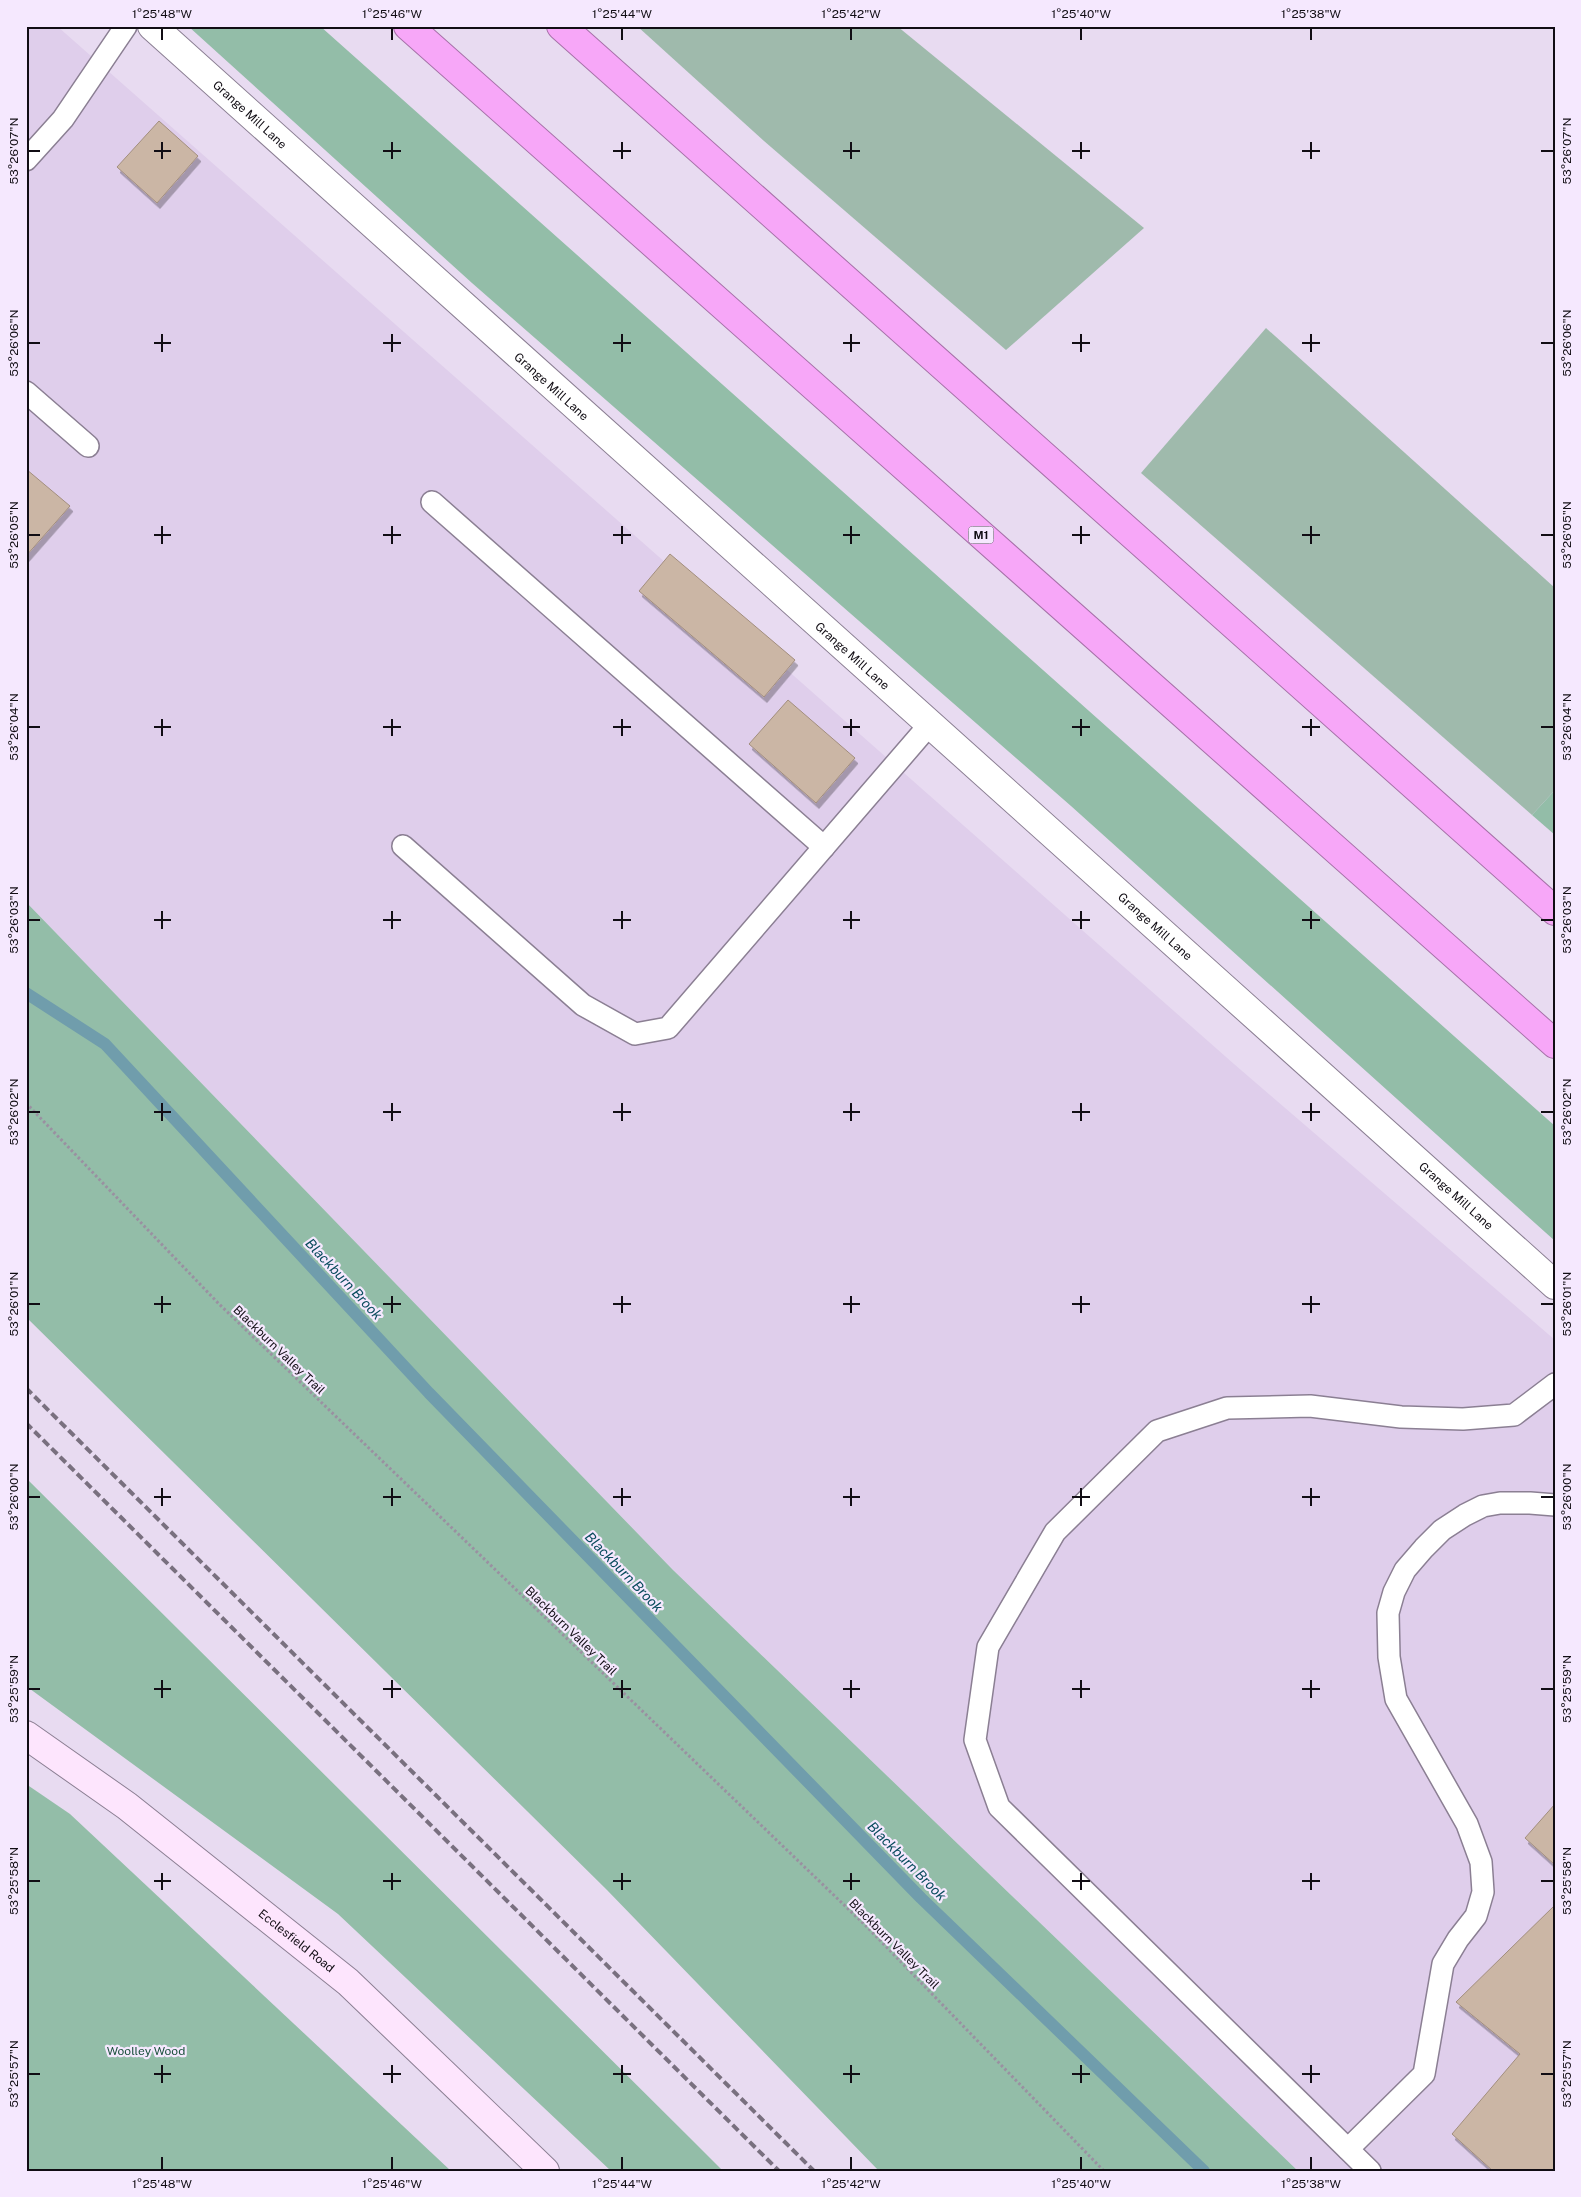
<svg xmlns="http://www.w3.org/2000/svg" width="1581" height="2197" viewBox="0 0 1581 2197" font-family="'Public Sans',sans-serif">
<defs>
<filter id="shadow"><feDropShadow dx="3" dy="5.5" stdDeviation="0" flood-color="#0004"/></filter>
</defs>
<rect width="100%" height="100%" fill="#e8dbf1"/>
<polygon fill="#dfceeb" points="26,26 57,26 1234,1064 1555,1340 1555,2171 1298,2171 673,1570 26,902"/>
<g fill="#9fbaac">
<polygon points="637,26 897,26 1144,228 1006,350 764,141"/>
<polygon points="1266,328 1555,588 1555,790 1532,815 1141,473"/>
</g>
<g fill="#93bda8">
<polygon points="188,26 320,26 1555,1126 1555,1241 1071,806 472,283"/>
<polygon points="1555,790 1555,835 1532,815"/>
<polygon points="26,902 673,1570 1298,2171 879,2171 607,1890 26,1317"/>
<polygon points="26,1478 689,2137 723,2171 611,2171 338,1914 26,1686"/>
<polygon points="26,1784 70,1814 451,2171 26,2171"/>
</g>
<g fill="none" stroke-linecap="round" stroke-linejoin="round">
<polyline stroke="#709dac" stroke-width="12" points="26,993 105,1044 429,1393 921,1898 1204,2171"/>
</g>
<g fill="#cbb6a5" stroke="#a28e7e" filter="url(#shadow)">
<polygon points="159,121 198,156 157,203 117,167"/>
<polygon points="26,469 70,506 26,556"/>
<polygon points="670,554 795,660 764,697 639,591"/>
<polygon points="788,700 855,758 816,803 749,744"/>
<polygon points="1555,1804 1555,1865 1525,1838"/>
<polygon points="1555,1905 1555,2171 1493,2171 1452,2134 1520,2054 1456,2002"/>
</g>
<g fill="none" stroke-linecap="round" stroke-linejoin="round">
<defs>
<g id="service">
<polyline points="26,160 63,119 126,26"/>
<polyline points="26,392 88,446"/>
<polyline points="432,502 824,847"/>
<polyline points="403,846 583,1005 635,1034 668,1028 930,724"/>
<polyline points="1348,2149 1424,2074 1443,1964 1458,1939 1476,1916 1483,1892 1481,1862 1467,1824 1396,1699 1389,1657 1388,1613 1394,1592 1405,1570 1424,1548 1442,1530 1465,1515 1483,1506 1500,1503 1530,1503 1555,1505"/>
<polyline points="1370,2171 999,1807 975,1740 988,1647 1055,1532 1157,1431 1227,1408 1310,1406 1401,1417 1463,1419 1514,1415 1555,1384"/>
</g>
<g id="tertiary">
<path id="s1" d="M152,26c465,423 936,839 1403,1259"/>
</g>
<g id="secondary">
<path id="s2" d="M26,1735l101,71 221,176 197,189"/>
</g>
<g id="motorway">
<polyline points="408,26 1555,1044"/>
<polyline points="561,26 1555,911"/>
</g>
</defs>
<use href="#service" stroke="#8b7f93" stroke-width="24"/>
<use href="#tertiary" stroke="#8b7f93" stroke-width="30"/>
<use href="#secondary" stroke="#8b7f93" stroke-width="30"/>
<use href="#motorway" stroke="#a671a8" stroke-width="30"/>
<polyline stroke="#9a90a1" stroke-width="3" stroke-dasharray="2.5 2.5" stroke-linecap="butt" points="26,1103 219,1304 867,1927 1104,2171"/>
<use href="#service" stroke="#fff" stroke-width="21"/>
<use href="#tertiary" stroke="#fff" stroke-width="28"/>
<use href="#secondary" stroke="#fde5fd" stroke-width="28"/>
<use href="#motorway" stroke="#f7a7f8" stroke-width="28"/>
<g stroke="#79707f" stroke-width="4" stroke-dasharray="8 4" stroke-linecap="butt">
<polyline points="26,1388 814,2171"/>
<polyline points="26,1423 779,2171"/>
</g>
</g>
<path fill="none" stroke="#110d14" stroke-width="2" d="M162,28v12M392,28v12M622,28v12M851,28v12M1081,28v12M1311,28v12M162,142v17M392,142v17M622,142v17M851,142v17M1081,142v17M1311,142v17M28,151h12M154,151h17M383,151h18M613,151h18M843,151h17M1072,151h18M1302,151h18M1541,151h13M162,334v18M392,334v18M622,334v18M851,334v18M1081,334v18M1311,334v18M28,343h12M154,343h17M383,343h18M613,343h18M843,343h17M1072,343h18M1302,343h18M1541,343h13M162,526v18M392,526v18M622,526v18M851,526v18M1081,526v18M1311,526v18M28,535h12M154,535h17M383,535h18M613,535h18M843,535h17M1072,535h18M1302,535h18M1541,535h13M162,719v17M392,719v17M622,719v17M851,719v17M1081,719v17M1311,719v17M28,727h12M154,727h17M383,727h18M613,727h18M843,727h17M1072,727h18M1302,727h18M1541,727h13M162,911v18M392,911v18M622,911v18M851,911v18M1081,911v18M1311,911v18M28,920h12M154,920h17M383,920h18M613,920h18M843,920h17M1072,920h18M1302,920h18M1541,920h13M162,1103v18M392,1103v18M622,1103v18M851,1103v18M1081,1103v18M1311,1103v18M28,1112h12M154,1112h17M383,1112h18M613,1112h18M843,1112h17M1072,1112h18M1302,1112h18M1541,1112h13M162,1296v17M392,1296v17M622,1296v17M851,1296v17M1081,1296v17M1311,1296v17M28,1304h12M154,1304h17M383,1304h18M613,1304h18M843,1304h17M1072,1304h18M1302,1304h18M1541,1304h13M162,1488v18M392,1488v18M622,1488v18M851,1488v18M1081,1488v18M1311,1488v18M28,1497h12M154,1497h17M383,1497h18M613,1497h18M843,1497h17M1072,1497h18M1302,1497h18M1541,1497h13M162,1680v18M392,1680v18M622,1680v18M851,1680v18M1081,1680v18M1311,1680v18M28,1689h12M154,1689h17M383,1689h18M613,1689h18M843,1689h17M1072,1689h18M1302,1689h18M1541,1689h13M162,1873v17M392,1873v17M622,1873v17M851,1873v17M1081,1873v17M1311,1873v17M28,1881h12M154,1881h17M383,1881h18M613,1881h18M843,1881h17M1072,1881h18M1302,1881h18M1541,1881h13M162,2065v18M392,2065v18M622,2065v18M851,2065v18M1081,2065v18M1311,2065v18M28,2074h12M154,2074h17M383,2074h18M613,2074h18M843,2074h17M1072,2074h18M1302,2074h18M1541,2074h13M162,2157v13M392,2157v13M622,2157v13M851,2157v13M1081,2157v13M1311,2157v13"/>
<g text-anchor="middle" dominant-baseline="central" stroke-width="4.5" stroke-linejoin="round" paint-order="stroke">
<rect fill="#f5e8fe" stroke="#554f5a" stroke-width="1" x="968.5" y="526.5" width="25" height="17" rx="4"/>
<g font-size="11" font-weight="bold" fill="#110d14">
<text x="981" y="535">M1</text>
</g>
<g font-size="12" fill="#110d14" stroke="#f5e8fe">
<text stroke="none"><textPath href="#s1" startOffset="132">Grange Mill Lane</textPath></text>
<text stroke="none"><textPath href="#s1" startOffset="538">Grange Mill Lane</textPath></text>
<text stroke="none"><textPath href="#s1" startOffset="942">Grange Mill Lane</textPath></text>
<text stroke="none"><textPath href="#s1" startOffset="1348">Grange Mill Lane</textPath></text>
<text stroke="none"><textPath href="#s1" startOffset="1752">Grange Mill Lane</textPath></text>
<text transform="translate(279 1350) rotate(44)">Blackburn Valley Trail</text>
<text transform="translate(571 1631) rotate(44)">Blackburn Valley Trail</text>
<text stroke="none"><textPath href="#s2" startOffset="340">Ecclesfield Road</textPath></text>
<text transform="translate(894 1944) rotate(45)">Blackburn Valley Trail</text>
</g>
<g font-size="12" fill="#194f3a" stroke="#f5e8fe">
<text x="146" y="2051">Woolley Wood</text>
</g>
<g font-size="14" font-style="italic" fill="#084b5c" stroke="#f5e8fe">
<text transform="translate(344 1279) rotate(47)">Blackburn Brook</text>
<text transform="translate(624 1572) rotate(46)">Blackburn Brook</text>
<text transform="translate(907 1861) rotate(45)">Blackburn Brook</text>
</g>
</g>
<rect width="1581" height="2197" fill="none" stroke="#f5e8fe" stroke-width="55"/>
<rect x="28" y="28" width="1526" height="2142" fill="none" stroke="#110d14" stroke-width="2"/>
<g font-size="12" text-anchor="middle" fill="#110d14">
<text x="162" y="18">1°25'48"W</text>
<text x="392" y="18">1°25'46"W</text>
<text x="622" y="18">1°25'44"W</text>
<text x="851" y="18">1°25'42"W</text>
<text x="1081" y="18">1°25'40"W</text>
<text x="1311" y="18">1°25'38"W</text>
<text transform="translate(14 151) rotate(-90)" y="4">53°26'07"N</text>
<text transform="translate(1567 151) rotate(-90)" y="4">53°26'07"N</text>
<text transform="translate(14 343) rotate(-90)" y="4">53°26'06"N</text>
<text transform="translate(1567 343) rotate(-90)" y="4">53°26'06"N</text>
<text transform="translate(14 535) rotate(-90)" y="4">53°26'05"N</text>
<text transform="translate(1567 535) rotate(-90)" y="4">53°26'05"N</text>
<text transform="translate(14 727) rotate(-90)" y="4">53°26'04"N</text>
<text transform="translate(1567 727) rotate(-90)" y="4">53°26'04"N</text>
<text transform="translate(14 920) rotate(-90)" y="4">53°26'03"N</text>
<text transform="translate(1567 920) rotate(-90)" y="4">53°26'03"N</text>
<text transform="translate(14 1112) rotate(-90)" y="4">53°26'02"N</text>
<text transform="translate(1567 1112) rotate(-90)" y="4">53°26'02"N</text>
<text transform="translate(14 1304) rotate(-90)" y="4">53°26'01"N</text>
<text transform="translate(1567 1304) rotate(-90)" y="4">53°26'01"N</text>
<text transform="translate(14 1497) rotate(-90)" y="4">53°26'00"N</text>
<text transform="translate(1567 1497) rotate(-90)" y="4">53°26'00"N</text>
<text transform="translate(14 1689) rotate(-90)" y="4">53°25'59"N</text>
<text transform="translate(1567 1689) rotate(-90)" y="4">53°25'59"N</text>
<text transform="translate(14 1881) rotate(-90)" y="4">53°25'58"N</text>
<text transform="translate(1567 1881) rotate(-90)" y="4">53°25'58"N</text>
<text transform="translate(14 2074) rotate(-90)" y="4">53°25'57"N</text>
<text transform="translate(1567 2074) rotate(-90)" y="4">53°25'57"N</text>
<text x="162" y="2188">1°25'48"W</text>
<text x="392" y="2188">1°25'46"W</text>
<text x="622" y="2188">1°25'44"W</text>
<text x="851" y="2188">1°25'42"W</text>
<text x="1081" y="2188">1°25'40"W</text>
<text x="1311" y="2188">1°25'38"W</text>
</g>
</svg>
